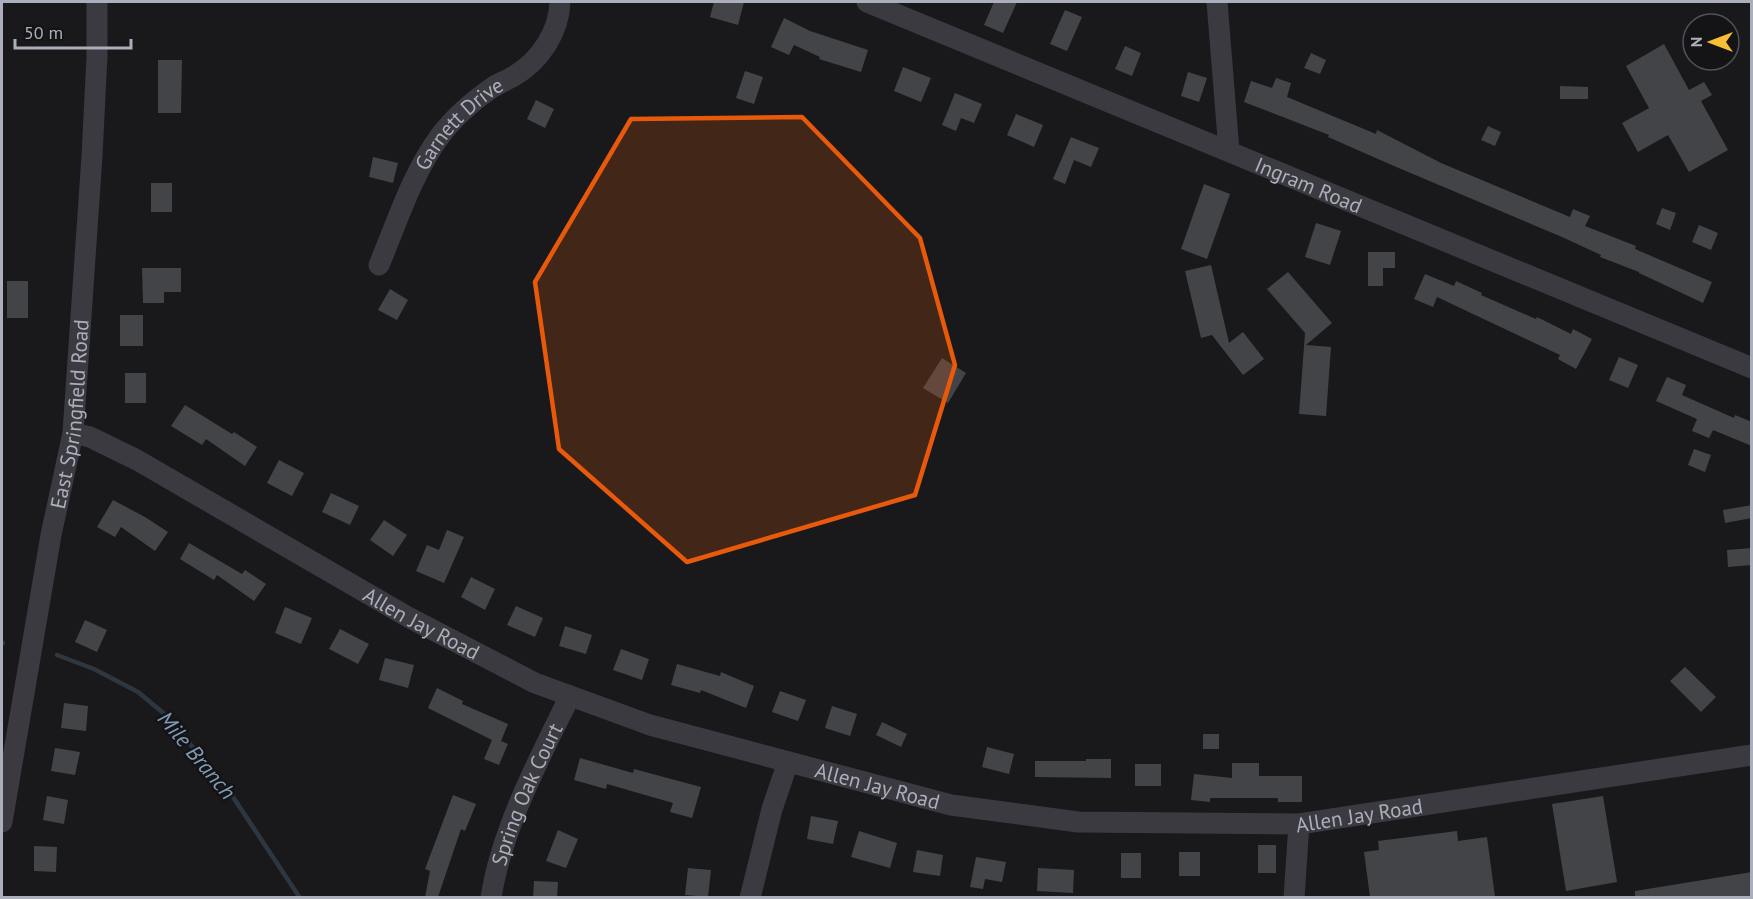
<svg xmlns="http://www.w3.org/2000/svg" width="1753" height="899" viewBox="0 0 1753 899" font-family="'PT Sans',sans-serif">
<rect width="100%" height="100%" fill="#19191b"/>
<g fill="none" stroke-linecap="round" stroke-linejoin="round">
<g stroke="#2e3740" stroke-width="4.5">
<polyline points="2,643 3,643"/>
<polyline points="57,655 94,669 138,692 167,716 231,794 300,898"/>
</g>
</g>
<g fill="#434448">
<polygon points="714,2 744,2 738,25 710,17"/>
<polygon points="994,2 1017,2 1003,33 984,25"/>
<polygon points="1065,10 1082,17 1067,51 1050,44"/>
<polygon points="784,18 810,31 868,50 861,72 819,59 820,57 794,45 789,55 771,47"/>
<polygon points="1664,44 1689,90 1704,82 1712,95 1701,101 1728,150 1689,172 1668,135 1638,152 1622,123 1649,108 1626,66"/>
<polygon points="1125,46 1141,53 1132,76 1115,69"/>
<polygon points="1311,53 1326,60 1320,74 1304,68"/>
<polygon points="158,60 182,60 181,113 158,113"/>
<polygon points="903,67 931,78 921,102 894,91"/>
<polygon points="745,71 763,77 754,104 736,98"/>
<polygon points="1188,72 1207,78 1199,102 1181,96"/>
<polygon points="1276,78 1291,83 1287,97 1376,134 1377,130 1441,163 1570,217 1573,209 1590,216 1585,226 1636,246 1635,249 1712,282 1703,303 1639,273 1639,272 1600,257 1601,255 1562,237 1394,166 1328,137 1329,135 1244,102 1251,81 1272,88"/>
<polygon points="1560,86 1588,87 1588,99 1560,99"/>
<polygon points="955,93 982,104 974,123 961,118 956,131 942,125"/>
<polygon points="536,100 554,109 545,128 527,119"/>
<polygon points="1016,114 1043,125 1034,147 1007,135"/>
<polygon points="1488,126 1501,132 1495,146 1481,140"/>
<polygon points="1071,137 1099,148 1091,167 1074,160 1065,184 1053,179"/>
<polygon points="373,157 398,163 393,183 369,177"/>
<rect x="151" y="183" width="21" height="29"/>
<polygon points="1204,184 1230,194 1207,259 1181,249"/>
<polygon points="1662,208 1676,213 1670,230 1656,224"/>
<polygon points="1316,223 1341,231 1330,265 1305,257"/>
<polygon points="1699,225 1718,233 1711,250 1692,242"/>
<polygon points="1368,252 1395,252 1395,268 1383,268 1383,286 1368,286"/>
<polygon points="1211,265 1229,343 1243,332 1264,359 1243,375 1212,335 1201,338 1185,271"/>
<polygon points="142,268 181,268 181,292 164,292 164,303 143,303"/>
<polygon points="1288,272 1332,323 1306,345 1331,347 1326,416 1299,414 1305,333 1267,289"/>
<polygon points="1425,274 1454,286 1456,281 1482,293 1481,295 1536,319 1537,317 1571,334 1573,329 1592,339 1576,369 1558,359 1560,355 1437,297 1433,307 1414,299"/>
<rect x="7" y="281" width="21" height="37"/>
<polygon points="390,289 408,300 397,320 378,310"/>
<rect x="120" y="315" width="23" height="31"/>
<polygon points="1619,357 1638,365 1628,388 1609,380"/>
<polygon points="942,358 966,373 948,403 923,388"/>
<rect x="125" y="373" width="21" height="30"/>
<polygon points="1667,377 1686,385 1682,395 1734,418 1735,415 1752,422 1752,446 1713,430 1709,438 1692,431 1697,419 1656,401"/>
<polygon points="185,405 232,434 234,432 257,447 245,466 206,439 202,445 171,426"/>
<polygon points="1694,449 1711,455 1705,472 1688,465"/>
<polygon points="279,460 304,473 292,496 267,483"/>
<polygon points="331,493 359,506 350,525 322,512"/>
<polygon points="113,500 145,517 168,532 155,551 121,527 115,537 97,527"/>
<polygon points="1752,505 1752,518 1725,523 1723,510"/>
<polygon points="384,520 407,535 393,556 370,540"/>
<polygon points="447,530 464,537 444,583 416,571 427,545 439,550"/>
<polygon points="189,543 242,574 245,570 266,584 254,601 217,575 214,580 180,559"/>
<polygon points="1752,548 1752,565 1728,567 1727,550"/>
<polygon points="471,577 495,589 485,610 461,597"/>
<polygon points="516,606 543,618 535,637 507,625"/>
<polygon points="285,607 312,618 301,644 275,633"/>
<polygon points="85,620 107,630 97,652 75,642"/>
<polygon points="565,626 592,635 586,654 559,646"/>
<polygon points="340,629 369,644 358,664 329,649"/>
<polygon points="621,649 649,659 642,680 613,670"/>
<polygon points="385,658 414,665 408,688 379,680"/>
<polygon points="677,664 720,676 721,672 754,686 746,708 701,690 700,693 671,685"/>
<polygon points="1685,667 1716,697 1701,712 1670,681"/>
<polygon points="437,688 463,701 462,704 508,724 501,741 508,744 499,765 484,759 492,740 428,708"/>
<polygon points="780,691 806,700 798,721 772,712"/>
<polygon points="64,703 88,706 86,731 61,728"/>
<polygon points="832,706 857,714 850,736 825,728"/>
<polygon points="882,722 907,734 901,747 876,735"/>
<rect x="1203" y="734" width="16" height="15"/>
<polygon points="987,747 1014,754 1009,774 982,767"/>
<polygon points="55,748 80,752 75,775 51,771"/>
<polygon points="580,758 633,773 634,769 701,787 692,818 670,812 673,803 607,784 606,789 574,780"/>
<polygon points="1086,759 1111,759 1111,778 1035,777 1035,761 1086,761"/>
<polygon points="1232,763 1259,763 1259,776 1302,776 1302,802 1278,802 1278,798 1210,798 1210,802 1191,800 1194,774 1232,778"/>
<rect x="1135" y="764" width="26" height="22"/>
<polygon points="453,795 476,804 465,831 461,829 438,897 425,897 430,871 425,869"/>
<polygon points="47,796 68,800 64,824 43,820"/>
<polygon points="1603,796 1617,882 1566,891 1552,804"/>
<polygon points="811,816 838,821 833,844 807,839"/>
<polygon points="558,830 578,839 566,868 546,861"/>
<polygon points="859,831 897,843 890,868 851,857"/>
<polygon points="1457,831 1458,841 1487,837 1495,897 1370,897 1364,852 1379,850 1378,841"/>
<rect x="1258" y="845" width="18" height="28"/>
<polygon points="34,846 57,847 56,872 34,871"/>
<polygon points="917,850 943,855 940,876 913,872"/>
<rect x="1179" y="852" width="21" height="24"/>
<rect x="1121" y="853" width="20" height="25"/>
<polygon points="976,857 1006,862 1002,882 985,879 983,889 970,887"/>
<polygon points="688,868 711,870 708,897 685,895"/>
<polygon points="1038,868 1074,870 1073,893 1037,891"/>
<polygon points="1752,872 1752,897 1635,897 1635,891"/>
<polygon points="534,881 558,882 557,897 533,897"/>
</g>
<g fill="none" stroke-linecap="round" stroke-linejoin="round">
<g stroke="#3a3a40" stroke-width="21">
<path id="s1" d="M867,2l885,366"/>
<polyline points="1217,2 1229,151"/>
<path id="s2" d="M379,265c18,-43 33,-91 61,-129 14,-19 33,-35 53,-49 7,-4 14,-7 21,-11 26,-15 45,-44 46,-74"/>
<path id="s3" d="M73,433l17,4 47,23 271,157 127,66 115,42 301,80 127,17 221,2 453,-69"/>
<path id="s4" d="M2,822l49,-287 22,-102 19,-277 5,-100v-54"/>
<path id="s5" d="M491,898c10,-68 49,-141 79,-202"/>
<polyline points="750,898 772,809 788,762"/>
<polyline points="1294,898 1299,824"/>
</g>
</g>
<path fill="#e8590c" fill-opacity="0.2" stroke="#e8590c" stroke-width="4.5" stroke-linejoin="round" d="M802,117l118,121 35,127 -40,130 -228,67 -128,-113 -24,-167 96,-163z"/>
<g text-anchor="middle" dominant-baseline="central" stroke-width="5" stroke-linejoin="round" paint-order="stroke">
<g font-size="21" fill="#abafbb" stroke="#141416">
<text stroke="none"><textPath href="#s2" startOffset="165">Garnett Drive</textPath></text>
<text stroke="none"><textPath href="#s1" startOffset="478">Ingram Road</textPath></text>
<text stroke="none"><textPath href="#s4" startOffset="414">East Springfield Road</textPath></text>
<text stroke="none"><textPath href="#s3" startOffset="398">Allen Jay Road</textPath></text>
<text stroke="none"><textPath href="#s3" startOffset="884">Allen Jay Road</textPath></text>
<text stroke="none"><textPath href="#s5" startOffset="110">Spring Oak Court</textPath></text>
<text stroke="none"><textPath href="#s3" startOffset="1370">Allen Jay Road</textPath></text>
</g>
<g font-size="22" font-style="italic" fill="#819bb7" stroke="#141416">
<text transform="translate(197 755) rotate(50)">Mile Branch</text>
</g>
</g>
<rect width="1753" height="899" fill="none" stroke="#abafbb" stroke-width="6"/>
<g transform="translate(1711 42) rotate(270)"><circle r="28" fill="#141416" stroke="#505258" stroke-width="1.5"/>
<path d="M0-4.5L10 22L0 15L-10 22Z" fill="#f7c034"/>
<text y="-9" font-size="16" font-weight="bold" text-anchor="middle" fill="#abafbb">N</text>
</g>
<path d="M15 39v9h116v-9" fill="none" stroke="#abafbb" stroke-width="3"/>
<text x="24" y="39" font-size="18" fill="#abafbb" stroke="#141416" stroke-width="4.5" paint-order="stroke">50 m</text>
</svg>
